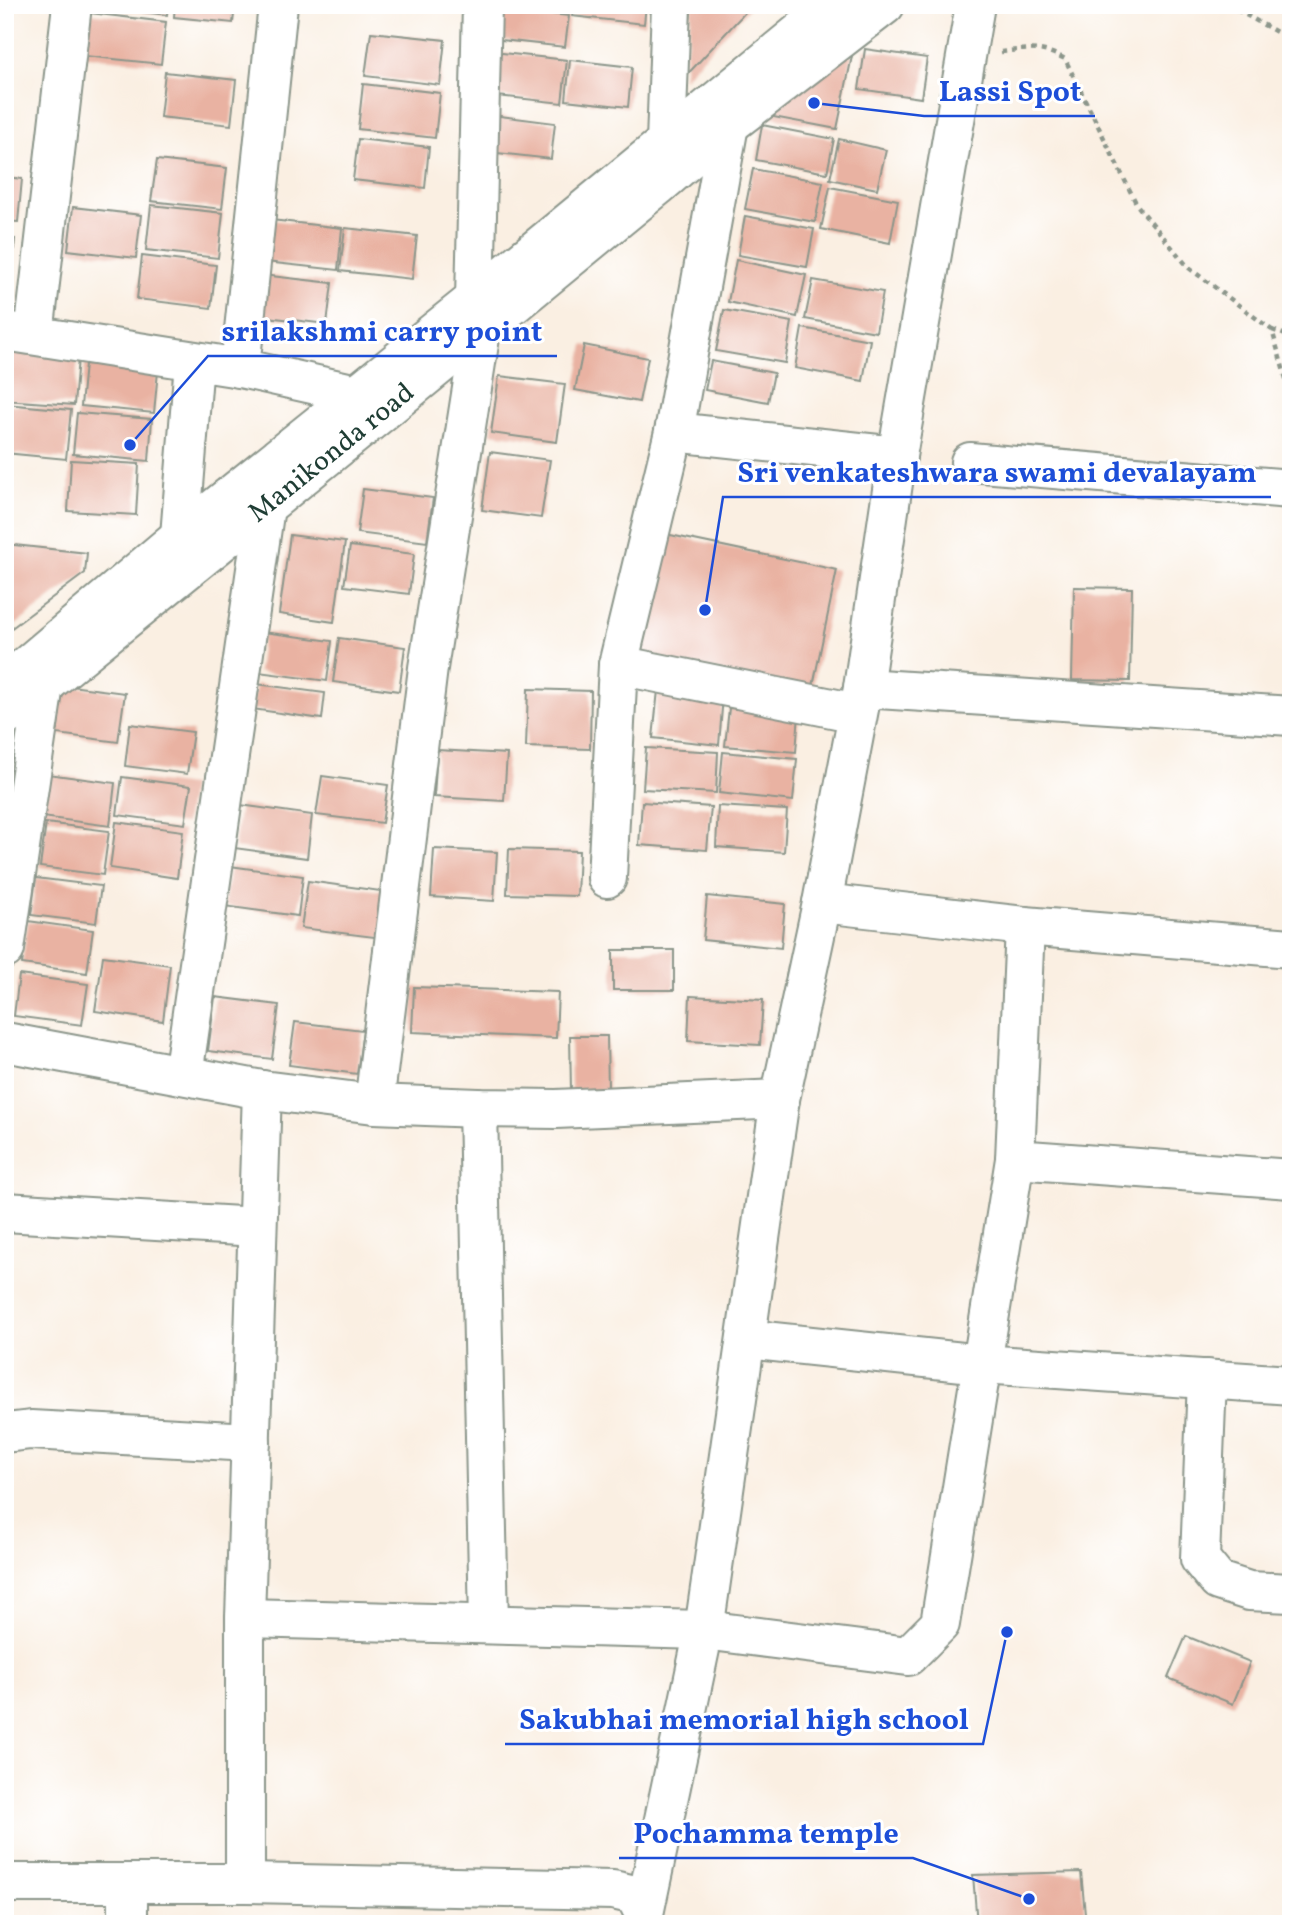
<svg xmlns="http://www.w3.org/2000/svg" width="1296" height="1929" viewBox="0 0 1296 1929" font-family="Vollkorn,serif">
<rect width="100%" height="100%" fill="#fff"/>
<filter id="ink" filterUnits="userSpaceOnUse"><feTurbulence type="fractalNoise" baseFrequency=".0143" numOctaves="2"/><feDisplacementMap in="SourceGraphic" scale="14" xChannelSelector="R" yChannelSelector="G"/><feConvolveMatrix kernelMatrix="1 2 1 2 8 2 1 2 1" color-interpolation-filters="sRGB"/></filter>
<filter id="wash" filterUnits="userSpaceOnUse"><feTurbulence type="fractalNoise" baseFrequency=".00686" numOctaves="4" result="noise"/><feDisplacementMap in="SourceGraphic" scale="28" xChannelSelector="R" yChannelSelector="G"/><feGaussianBlur stdDeviation="1.57" result="paint"/><feColorMatrix in="noise" values="0 0 0 0 0 0 0 0 0 0 0 0 0 0 0 0 0 1.4 0 .05"/><feComposite in="paint" operator="in"/></filter>
<g filter="url(#wash)">
<rect width="100%" height="100%" fill="#faefe2"/>
<g id="blocks">
<g fill="#e9b2a2">
<polygon points="98,5 168,5 167,15 98,7"/>
<polygon points="175,5 235,5 233,23 174,17"/>
<polygon points="527,5 569,5 568,11 527,7"/>
<polygon points="573,5 646,5 644,24 572,16"/>
<polygon points="692,5 752,5 683,79"/>
<polygon points="787,5 808,5 796,15"/>
<polygon points="495,8 569,16 565,47 492,39"/>
<polygon points="90,13 166,22 161,64 85,56"/>
<polygon points="371,32 445,40 440,85 365,76"/>
<polygon points="865,49 927,58 921,98 859,89"/>
<polygon points="838,50 852,56 837,129 768,116"/>
<polygon points="493,52 567,60 562,103 488,95"/>
<polygon points="570,60 632,67 628,107 566,100"/>
<polygon points="165,72 236,80 231,125 160,117"/>
<polygon points="363,84 440,93 435,138 358,129"/>
<polygon points="484,114 555,123 551,159 479,151"/>
<polygon points="762,125 834,139 827,173 756,160"/>
<polygon points="358,139 429,147 425,188 353,180"/>
<polygon points="839,139 886,150 877,189 830,179"/>
<polygon points="157,160 227,168 222,209 151,201"/>
<polygon points="753,169 823,182 815,222 745,209"/>
<polygon points="5,177 22,179 18,222 5,221"/>
<polygon points="830,187 898,200 890,243 821,229"/>
<polygon points="151,205 223,213 218,258 146,250"/>
<polygon points="73,207 141,215 136,258 68,250"/>
<polygon points="745,216 814,229 807,267 738,255"/>
<polygon points="271,220 342,228 338,270 266,262"/>
<polygon points="345,228 417,236 412,279 340,271"/>
<polygon points="5,238 15,239 10,288 5,287"/>
<polygon points="142,256 216,265 211,308 137,299"/>
<polygon points="736,260 806,275 797,317 728,302"/>
<polygon points="262,275 332,283 327,324 258,316"/>
<polygon points="813,280 883,292 876,332 805,319"/>
<polygon points="724,310 792,322 785,363 716,351"/>
<polygon points="802,328 870,340 863,381 795,368"/>
<polygon points="584,345 648,358 639,402 575,390"/>
<polygon points="7,352 78,358 74,405 5,400"/>
<polygon points="711,361 774,373 768,402 705,390"/>
<polygon points="85,364 158,371 154,413 81,406"/>
<polygon points="499,376 565,384 557,442 491,433"/>
<polygon points="5,404 71,410 66,459 5,453"/>
<polygon points="77,413 152,419 149,461 73,454"/>
<polygon points="490,452 550,460 541,518 482,510"/>
<polygon points="71,460 139,464 136,515 68,511"/>
<polygon points="363,489 433,498 427,542 357,533"/>
<polygon points="656,532 837,570 812,691 631,653"/>
<polygon points="290,535 345,542 334,622 279,614"/>
<polygon points="5,544 87,553 85,573 5,633"/>
<polygon points="350,546 414,554 409,594 344,586"/>
<polygon points="1074,587 1132,588 1130,681 1072,680"/>
<polygon points="263,632 332,641 327,681 258,672"/>
<polygon points="339,638 405,647 399,691 333,682"/>
<polygon points="256,684 325,693 322,719 252,709"/>
<polygon points="63,685 125,693 118,742 57,734"/>
<polygon points="528,689 591,691 590,749 526,747"/>
<polygon points="658,690 723,696 719,745 653,738"/>
<polygon points="729,708 799,714 796,752 725,746"/>
<polygon points="130,724 193,732 187,774 125,766"/>
<polygon points="646,748 718,752 716,793 643,789"/>
<polygon points="437,750 507,754 504,801 434,797"/>
<polygon points="723,752 797,759 793,801 719,793"/>
<polygon points="48,774 115,783 110,826 42,817"/>
<polygon points="322,776 388,785 382,823 316,815"/>
<polygon points="122,777 191,786 185,824 117,815"/>
<polygon points="642,802 711,807 707,850 639,845"/>
<polygon points="240,805 312,815 307,858 234,848"/>
<polygon points="718,806 787,810 784,852 716,847"/>
<polygon points="116,822 183,831 177,878 110,868"/>
<polygon points="46,823 109,831 103,875 40,867"/>
<polygon points="434,849 497,852 494,901 431,897"/>
<polygon points="509,849 579,851 577,896 507,894"/>
<polygon points="230,866 303,876 298,916 224,906"/>
<polygon points="36,878 101,886 96,923 31,915"/>
<polygon points="308,881 388,892 382,938 301,928"/>
<polygon points="707,896 785,904 781,948 703,940"/>
<polygon points="28,921 93,930 87,973 22,964"/>
<rect x="613" y="950" width="61" height="40"/>
<polygon points="103,956 170,965 163,1021 95,1011"/>
<polygon points="19,975 88,984 82,1025 14,1016"/>
<polygon points="414,987 558,992 556,1038 412,1032"/>
<polygon points="690,996 763,1000 760,1045 688,1041"/>
<polygon points="215,997 279,1005 272,1059 208,1051"/>
<polygon points="295,1022 363,1030 357,1074 289,1065"/>
<polygon points="570,1036 607,1036 608,1090 571,1091"/>
<polygon points="1186,1636 1250,1662 1233,1704 1168,1678"/>
<polygon points="1081,1872 1086,1924 977,1924 973,1875"/>
</g>
</g>
</g>
<g filter="url(#ink)">
<use href="#blocks" fill-opacity="0" stroke="#8c968b" stroke-width="2"/>
<g fill="none" stroke-linecap="round" stroke-linejoin="round">
<defs>
<g id="minor">
<polyline points="666,142 671,5"/>
<polyline points="475,299 482,5"/>
<polyline points="5,331 240,368 357,394"/>
<polyline points="34,335 72,5"/>
<polyline points="240,368 278,5"/>
<polyline points="674,432 897,456"/>
<polyline points="970,462 1291,489"/>
<polyline points="180,536 194,362"/>
<polyline points="618,665 857,713"/>
<polyline points="18,673 180,536 475,299 833,5"/>
<polyline points="863,688 1291,716"/>
<path id="s1" d="M5,717l386,-312 267,-219 71,-61 156,-120"/>
<polyline points="607,878 618,665 674,432 729,125"/>
<polyline points="822,903 1025,926 1291,948"/>
<polyline points="1025,926 1015,1159 1291,1179"/>
<polyline points="5,949 44,685"/>
<polyline points="5,1042 262,1090 374,1104 478,1108 556,1109 780,1099"/>
<polyline points="183,1075 265,507"/>
<polyline points="374,1104 428,668 481,331"/>
<polyline points="478,1108 489,1624"/>
<polyline points="5,1212 257,1227"/>
<polyline points="746,1339 982,1364 1291,1385"/>
<polyline points="1207,1379 1200,1559 1218,1581 1249,1591 1291,1593"/>
<polyline points="5,1433 31,1430 251,1442"/>
<polyline points="245,1618 704,1630 908,1656 940,1624 1015,1159"/>
<polyline points="5,1883 245,1883 613,1890 635,1895 644,1914 644,1924"/>
<polyline points="245,1883 245,1618 262,1090"/>
<polyline points="128,1884 128,1924"/>
<polyline points="644,1914 704,1630 780,1099 822,903 863,688 897,456 975,5"/>
</g>
</defs>
<use href="#minor" stroke="#8c968b" stroke-width="42"/>
<g stroke="#8c968b" stroke-width="4.5" stroke-dasharray="5 5" stroke-linecap="butt">
<polyline points="1228,5 1291,40"/>
<path d="M1001,52c27,-3 39,-6 64,7l72,146 52,63 83,62 19,66"/>
<polyline points="1272,330 1291,337"/>
</g>
<use href="#minor" stroke="#fff" stroke-width="38"/>
</g>
</g>
<g text-anchor="middle" dominant-baseline="central" stroke-width="6" stroke-linejoin="round" paint-order="stroke">
<g font-size="28" fill="#1f3d34" stroke="#fff">
<text stroke="none"><textPath href="#s1" startOffset="420">Manikonda road</textPath></text>
</g>
</g>
<path fill="none" stroke="#1d4ed8" stroke-width="2.5" d="M814 103L924 116H1095M130 445L208 356H557M705 610L723 497H1271M1007 1632L983 1744H505M1029 1899L913 1858H619"/>
<g fill="#1d4ed8" stroke="#fff" stroke-width="2.5">
<circle cx="814" cy="103" r="7"/>
<circle cx="130" cy="445" r="7"/>
<circle cx="705" cy="610" r="7"/>
<circle cx="1007" cy="1632" r="7"/>
<circle cx="1029" cy="1899" r="7"/>
</g>
<g font-size="30" text-anchor="middle" font-weight="bold" fill="#1d4ed8" stroke="#fff" stroke-width="6" stroke-linejoin="round" paint-order="stroke">
<text x="1010" y="101">Lassi Spot</text>
<text x="382" y="341">srilakshmi carry point</text>
<text x="997" y="482">Sri venkateshwara swami devalayam</text>
<text x="744" y="1729">Sakubhai memorial high school</text>
<text x="766" y="1843">Pochamma temple</text>
</g>
<rect width="1296" height="1929" fill="none" stroke="#fff" stroke-width="28"/>
</svg>
